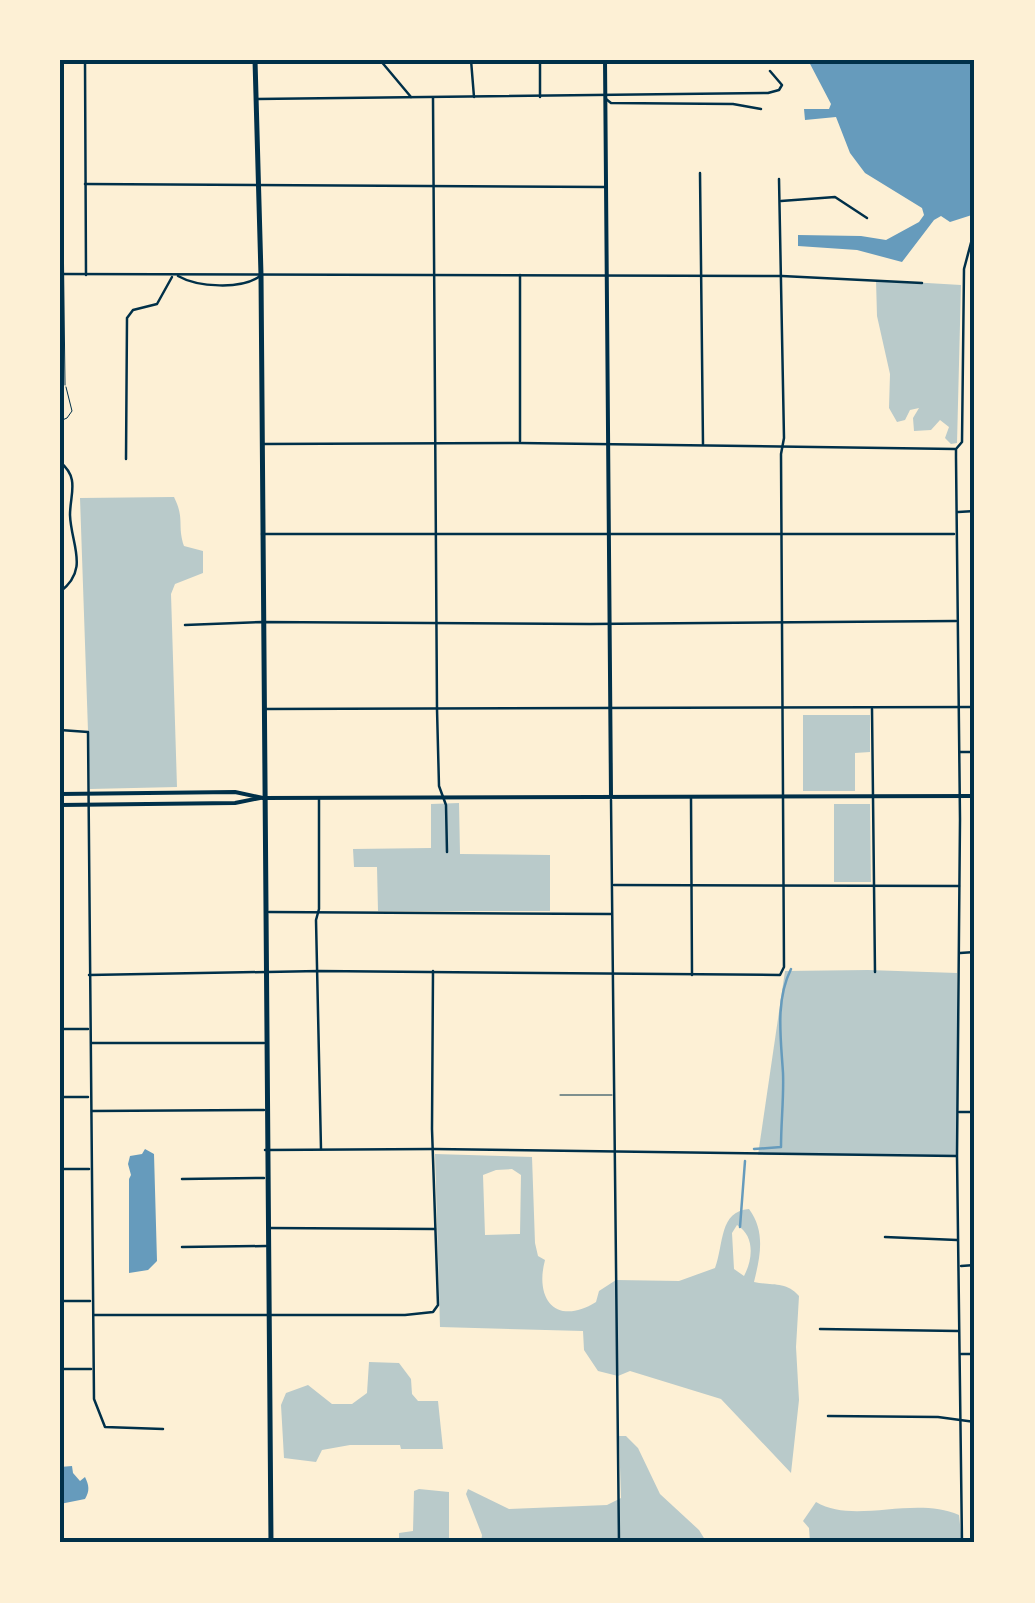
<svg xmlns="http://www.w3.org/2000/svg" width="1035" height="1603" viewBox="0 0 1035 1603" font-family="Barlow,sans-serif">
<rect width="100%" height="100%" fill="#fdf0d5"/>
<g fill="#b9caca" fill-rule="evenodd">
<polygon points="876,280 961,285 957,443 951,444 945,438 949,427 940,420 931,430 914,431 913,418 919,408 910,410 905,420 897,422 889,408 890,374 877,316"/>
<path d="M174,497c11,22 3,28 10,49l19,5v22l-28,11 -4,10 6,193 -87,2 -10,-291z"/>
<polygon points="803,715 870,715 870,752 855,753 855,791 803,791"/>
<polygon points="459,803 460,854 550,855 550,911 378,911 377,867 354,867 353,849 431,848 431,804"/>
<polygon points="834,804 870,804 871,882 834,882"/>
<polygon points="868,970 957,973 957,1156 758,1155 785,971"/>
<path d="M435,1154l97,3 3,86 3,13 7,4c-11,41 13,66 51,42l3,-11 17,-11 63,1 36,-13c9,-24 4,-57 34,-59 17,23 11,48 5,73 18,4 32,-1 45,14l-3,51 3,53 -8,73 -70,-74 -91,-28 -12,5 -20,-5 -14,-21 -1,-19 -143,-4zM512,1169l9,6 -1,59 -35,1 -2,-60 13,-5zM737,1225c18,11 16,34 7,51l-10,-7 -2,-36z"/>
<polygon points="369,1362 399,1363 411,1379 412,1394 418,1401 438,1401 443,1449 401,1449 400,1445 350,1445 322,1450 316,1462 284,1458 281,1405 286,1393 308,1385 332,1404 352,1404 367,1393"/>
<polygon points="619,1436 626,1436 638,1448 660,1494 699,1530 707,1543 481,1543 482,1535 466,1494 468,1489 509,1509 607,1505 621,1498"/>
<polygon points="419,1489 449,1492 449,1543 399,1543 399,1533 413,1531 414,1491"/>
<path d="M816,1502c39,23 97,-7 143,13l3,28h-152l-1,-15 -6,-7z"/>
</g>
<g fill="#669bbc">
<polygon points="808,60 975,60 975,214 950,222 941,216 934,220 902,262 857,250 798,246 798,235 861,236 886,240 919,222 924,215 922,208 865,173 850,153 836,117 805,120 804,109 829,109 831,104"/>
<polygon points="145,1149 154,1154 157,1261 148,1270 129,1273 129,1179 131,1175 128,1164 130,1156 142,1154"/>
<path d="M72,1466l1,7 7,8 5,-4c4,8 5,14 0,22l-25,5v-37z"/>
</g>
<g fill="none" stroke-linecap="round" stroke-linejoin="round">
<g stroke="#669bbc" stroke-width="2.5">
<path d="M754,1149l27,-2c0,-25 3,-50 2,-74 -2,-34 -8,-72 8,-104"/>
<polyline points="740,1227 745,1161"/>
</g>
<g stroke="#003049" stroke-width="1">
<polyline points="60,219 63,222 65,385"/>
<polyline points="60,421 67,418 72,411 66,387"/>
<polyline points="560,1095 612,1095"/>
</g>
<g stroke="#003049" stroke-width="2.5">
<polyline points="85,60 86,275"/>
<polyline points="380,60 411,97"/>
<polyline points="471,60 474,97"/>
<polyline points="540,97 540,60"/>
<polyline points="433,98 437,709 439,786 446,805 447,852"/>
<polyline points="257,99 768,93 779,90 782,85 770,71"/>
<polyline points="606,99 611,103 733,104 761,109"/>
<polyline points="700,173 703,444"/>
<polyline points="85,184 605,187"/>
<polyline points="781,201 835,197 867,218"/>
<polyline points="60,274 782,276 922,283"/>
<path d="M178,276c19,11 64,14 82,0"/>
<polyline points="520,441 520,275"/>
<polyline points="263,444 520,443 955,449"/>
<polyline points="126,459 127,318 133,310 157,304 172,277"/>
<path d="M60,462c20,16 10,32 10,53 1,30 20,54 -10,77"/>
<polyline points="958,512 975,511"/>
<polyline points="262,534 954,534"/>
<polyline points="185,625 262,622 590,624 956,621"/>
<polyline points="264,709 975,707"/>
<polyline points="872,709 875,972"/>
<polyline points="60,730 88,732 94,1399 105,1427 163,1429"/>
<polyline points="960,752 975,752"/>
<polyline points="319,798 319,909 316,920 321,1149"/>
<polyline points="691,798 692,975"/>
<polyline points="611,800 619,1543"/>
<polyline points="614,885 959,886"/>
<polyline points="269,912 611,914"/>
<polyline points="960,953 975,952"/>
<polyline points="89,975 319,971 780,975 784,967 781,454 784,438 779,179"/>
<polyline points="60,1029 88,1029"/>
<polyline points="92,1043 264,1043"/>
<polyline points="60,1097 88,1097"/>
<polyline points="92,1111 264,1110"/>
<polyline points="959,1112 975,1112"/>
<polyline points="265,1150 434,1149 956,1156"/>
<polyline points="60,1169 89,1169"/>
<polyline points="182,1179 264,1178"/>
<polyline points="268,1228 435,1229"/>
<polyline points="885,1237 957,1240"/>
<polyline points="182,1247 266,1246"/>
<polyline points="961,1266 975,1265"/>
<polyline points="60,1301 90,1301"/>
<polyline points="94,1315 405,1315 433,1312 438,1305 432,1129 433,971"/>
<polyline points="820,1329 958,1331"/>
<polyline points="961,1354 975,1354"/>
<polyline points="60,1369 91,1369"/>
<polyline points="828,1416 938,1417 975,1422"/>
<polyline points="962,1543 957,1156 960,819 956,458 956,449 962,442 964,269 972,239"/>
</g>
<g stroke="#003049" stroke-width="4">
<polyline points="605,60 611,796"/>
<polyline points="263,798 975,796"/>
</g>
<g stroke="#003049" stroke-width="4">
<polyline points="60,794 235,792 263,798"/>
<polyline points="60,805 235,803 260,798"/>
</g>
<polyline stroke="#003049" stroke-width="5" points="255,60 261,275 271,1543"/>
</g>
<rect width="1035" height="1603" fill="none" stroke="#fdf0d5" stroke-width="125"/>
<rect x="62" y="62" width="910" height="1478" fill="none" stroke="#003049" stroke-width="4"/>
</svg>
